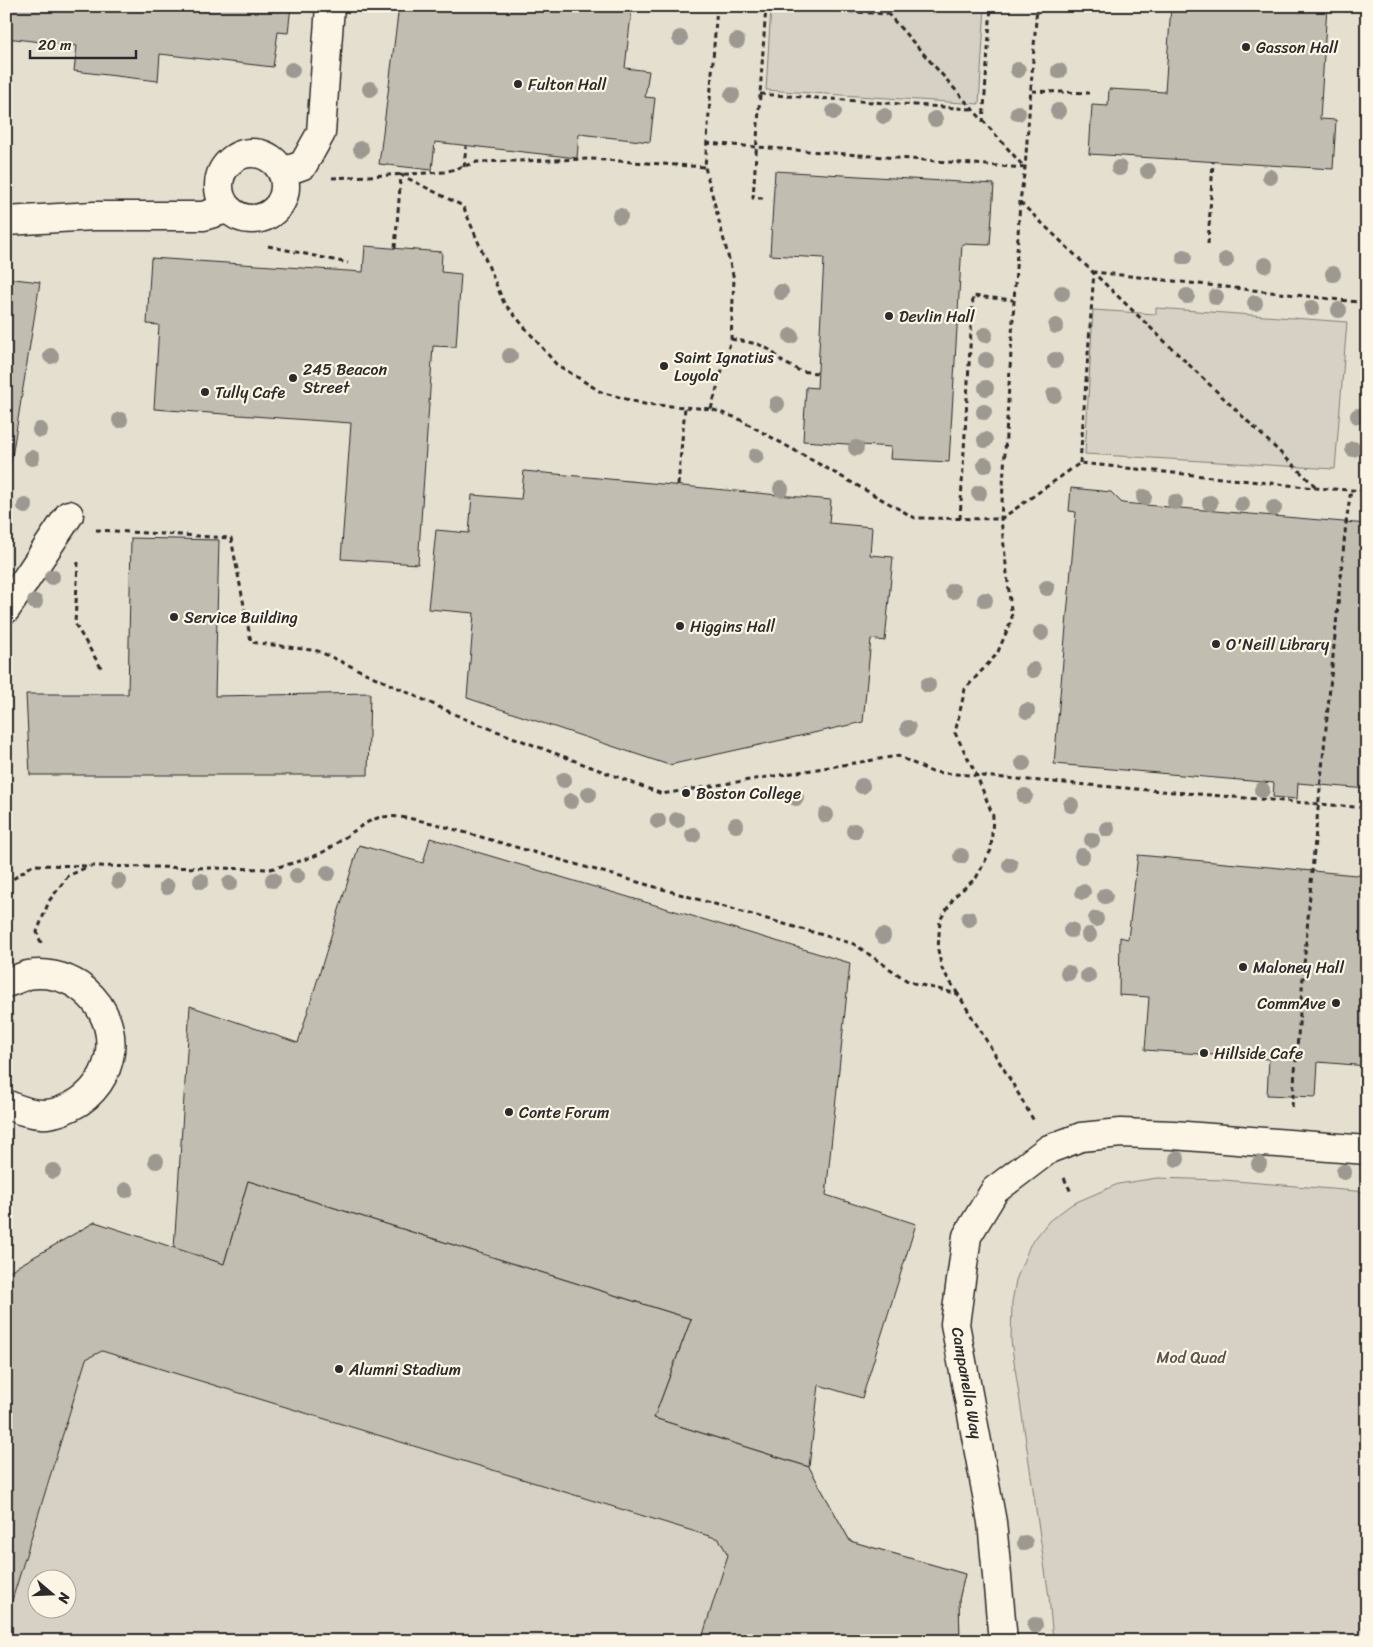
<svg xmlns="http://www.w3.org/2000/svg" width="1373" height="1647" viewBox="0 0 1373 1647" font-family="Sriracha,sans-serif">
<rect width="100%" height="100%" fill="#f4edde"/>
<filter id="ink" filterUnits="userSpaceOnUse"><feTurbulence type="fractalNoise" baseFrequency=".02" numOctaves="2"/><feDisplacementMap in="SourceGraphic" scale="10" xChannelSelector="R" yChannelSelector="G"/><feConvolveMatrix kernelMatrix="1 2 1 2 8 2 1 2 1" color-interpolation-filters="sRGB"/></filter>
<g filter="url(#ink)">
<path fill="#e5dfd0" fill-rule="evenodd" d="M6,6h1361v1635h-1361zM38,1580h30v30h-30z"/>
<g fill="#d6d1c4" stroke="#807e78" fill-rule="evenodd">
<polygon points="771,6 985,6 979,104 766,90"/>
<polygon points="1156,308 1347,322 1335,469 1085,454 1093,310 1156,314"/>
<polygon points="1157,1178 1224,1180 1367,1192 1367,1641 1053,1641 1049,1597 1011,1341 1012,1302 1016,1280 1030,1245 1049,1221 1072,1204 1118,1184"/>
<path d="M95,1222l559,196 155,49 41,74 115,33 -6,26 1,41h-954v-368zM38,1580h30v30h-30z"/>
</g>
<g fill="#c2bdb1" stroke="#2b2b2b">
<polygon points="6,6 291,6 288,33 278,32 273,67 160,54 158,81 74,71 77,46 6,38"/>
<polygon points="399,6 632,6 625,68 649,71 645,97 655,98 650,142 579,134 577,158 435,142 432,170 379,164"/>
<polygon points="1171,6 1327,6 1320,119 1336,120 1333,169 1089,154 1092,105 1108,106 1109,89 1165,92"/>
<polygon points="775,171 994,184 990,245 962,244 949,462 890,459 891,447 803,441 806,387 817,388 824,258 770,255"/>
<polygon points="365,246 442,252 441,272 461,274 456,347 433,346 418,564 341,559 351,423 154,409 159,325 147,324 151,258 363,272"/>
<polygon points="6,278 40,282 6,494"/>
<polygon points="524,471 831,500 829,523 872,527 870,555 893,557 885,641 871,639 863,722 669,765 467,698 474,613 428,609 436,530 469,533 472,495 521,499"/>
<polygon points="1071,488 1111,492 1122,503 1367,524 1367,789 1298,783 1297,799 1273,797 1274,783 1054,764 1076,512 1069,511"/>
<polygon points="131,538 219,540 215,696 370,693 368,775 30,775 26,694 128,694"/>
<polygon points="430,838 850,963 826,1195 916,1224 862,1398 819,1385 809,1467 654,1418 691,1319 248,1181 224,1264 174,1249 190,1006 298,1043 359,845 423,863"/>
<polygon points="1138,855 1367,876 1367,1066 1318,1062 1316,1097 1267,1095 1269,1059 1145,1050 1149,997 1119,995 1120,937 1128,939"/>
<polygon points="248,1181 691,1319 654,1418 809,1467 850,1541 965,1574 959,1600 960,1641 701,1641 728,1555 719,1539 102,1351 86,1359 6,1620 6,1273 95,1222 224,1264"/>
</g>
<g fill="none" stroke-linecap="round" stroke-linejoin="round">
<defs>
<g id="minor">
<circle cx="252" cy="186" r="33"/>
<polyline points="283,172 303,165 321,133 330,6"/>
<polyline points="6,221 94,216 203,216 227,209"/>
<polyline points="6,609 69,515"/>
<path d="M6,983c7,-2 15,-6 22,-8 17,-3 36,1 51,11 42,29 42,87 0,116 -10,6 -21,11 -32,12 -15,1 -28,-4 -41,-10"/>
<polyline points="1003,1641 992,1522 955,1324 967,1236 995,1190 1049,1149 1081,1137 1121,1133 1173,1135 1367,1150"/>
</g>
</defs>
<use href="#minor" stroke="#2b2b2b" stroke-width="31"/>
<g stroke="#2b2b2b" stroke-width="3" stroke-dasharray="5 4" stroke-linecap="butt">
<polyline points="751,6 888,14"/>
<polyline points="881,6 1025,168"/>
<polyline points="1367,69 1364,114 1367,113"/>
<polyline points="1032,91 1089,93"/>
<polyline points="760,94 971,109"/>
<polyline points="983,123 991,6"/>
<polyline points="706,143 1025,168"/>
<polyline points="464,167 466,146"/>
<polyline points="332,178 445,172 477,162 591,159 705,167"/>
<polyline points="763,198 753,198 766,6"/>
<polyline points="1020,202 1316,487"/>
<polyline points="1208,244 1213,162"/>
<polyline points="268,246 348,263"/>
<polyline points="395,248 401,175 463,206 504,303 556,364 601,392 644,404 711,409 737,418 915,518 1001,519 1080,463 1316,488 1367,491"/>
<polyline points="731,339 758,344 770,350 783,362 800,371 817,373"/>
<polyline points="711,409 731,339 734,279 705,167 717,6"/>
<polyline points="1080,463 1094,272 1367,303"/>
<polyline points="678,485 685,407"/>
<polyline points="960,519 973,296 1013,300"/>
<polyline points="96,530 231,538 251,642 318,651 465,719 662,794 898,756 932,772 1367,808"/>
<polyline points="78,562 75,624 103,671"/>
<path d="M6,884l27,-19 237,4c19,-5 38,-9 55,-18 16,-9 39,-31 57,-34 17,-2 34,3 50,6l422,121 55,38 49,12 53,87 23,40"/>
<polyline points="41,943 37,932 49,901 68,876 89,866"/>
<polyline points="958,994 942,969 938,950 940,920 955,896 976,878 991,850 993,816 977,776 955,733 965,689 997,654 1012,619 1001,519 1020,201 1025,168 1037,6"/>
<polyline points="1292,1107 1312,871 1346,523 1351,490"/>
<polyline points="1064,1178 1072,1194"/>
</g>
<use href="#minor" stroke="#fcf5e5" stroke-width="28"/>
</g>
<g fill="#9d9990">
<circle cx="680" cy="38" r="8"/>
<circle cx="737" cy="41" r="8"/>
<circle cx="292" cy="70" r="8"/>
<circle cx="1018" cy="70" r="8"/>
<circle cx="1059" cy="71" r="8"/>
<circle cx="370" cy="89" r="8"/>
<circle cx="732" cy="95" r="8"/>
<circle cx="1058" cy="111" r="8"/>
<circle cx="834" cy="112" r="8"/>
<circle cx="1018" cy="113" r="8"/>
<circle cx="884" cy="116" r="8"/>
<circle cx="935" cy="119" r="8"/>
<circle cx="361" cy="149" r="8"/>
<circle cx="1119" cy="168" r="8"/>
<circle cx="1148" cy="171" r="8"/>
<circle cx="1270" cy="177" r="8"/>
<circle cx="620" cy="216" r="8"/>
<circle cx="1184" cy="257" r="8"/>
<circle cx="1226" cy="260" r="8"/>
<circle cx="1265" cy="265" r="8"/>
<circle cx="1333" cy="274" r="8"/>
<circle cx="781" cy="292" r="8"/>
<circle cx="1062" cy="293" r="8"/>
<circle cx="1187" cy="296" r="8"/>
<circle cx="1216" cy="297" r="8"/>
<circle cx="1255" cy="303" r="8"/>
<circle cx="1312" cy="308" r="8"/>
<circle cx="1339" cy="310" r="8"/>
<circle cx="1056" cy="326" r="8"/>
<circle cx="985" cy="335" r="8"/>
<circle cx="791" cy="336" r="8"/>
<circle cx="51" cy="356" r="8"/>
<circle cx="510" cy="356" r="8"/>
<circle cx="986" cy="360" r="8"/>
<circle cx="1055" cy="360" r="8"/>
<circle cx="986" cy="388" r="8"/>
<circle cx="1054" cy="395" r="8"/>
<circle cx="777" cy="404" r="8"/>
<circle cx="984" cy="412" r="8"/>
<circle cx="1358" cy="416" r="8"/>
<circle cx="120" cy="420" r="8"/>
<circle cx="40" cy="430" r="8"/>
<circle cx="985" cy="440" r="8"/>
<circle cx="856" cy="448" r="8"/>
<circle cx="1353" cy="449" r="8"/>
<circle cx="756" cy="456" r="8"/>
<circle cx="32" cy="458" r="8"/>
<circle cx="985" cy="465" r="8"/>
<circle cx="781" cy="489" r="8"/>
<circle cx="979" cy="493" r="8"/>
<circle cx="1144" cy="497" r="8"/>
<circle cx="1175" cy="502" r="8"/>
<circle cx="1210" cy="503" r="8"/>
<circle cx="1242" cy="504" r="8"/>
<circle cx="25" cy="506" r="8"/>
<circle cx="1274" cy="508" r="8"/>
<circle cx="52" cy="577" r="8"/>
<circle cx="1047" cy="588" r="8"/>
<circle cx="953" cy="591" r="8"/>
<circle cx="985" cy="600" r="8"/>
<circle cx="35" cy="602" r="8"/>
<circle cx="1041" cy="633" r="8"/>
<circle cx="1033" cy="670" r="8"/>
<circle cx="928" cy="685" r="8"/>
<circle cx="1027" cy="711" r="8"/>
<circle cx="908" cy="728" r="8"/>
<circle cx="1023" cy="763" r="8"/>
<circle cx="564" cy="780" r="8"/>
<circle cx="862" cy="786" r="8"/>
<circle cx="1262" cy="790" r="8"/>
<circle cx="589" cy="794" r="8"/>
<circle cx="1025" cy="796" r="8"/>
<circle cx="796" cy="798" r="8"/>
<circle cx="571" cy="801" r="8"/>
<circle cx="1071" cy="805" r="8"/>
<circle cx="826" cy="815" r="8"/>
<circle cx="677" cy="820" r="8"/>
<circle cx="658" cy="821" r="8"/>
<circle cx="736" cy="825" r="8"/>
<circle cx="1107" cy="829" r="8"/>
<circle cx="854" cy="831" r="8"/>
<circle cx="693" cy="835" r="8"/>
<circle cx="1092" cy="840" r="8"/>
<circle cx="961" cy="856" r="8"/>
<circle cx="1082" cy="856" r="8"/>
<circle cx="1010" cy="865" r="8"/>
<circle cx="328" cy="873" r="8"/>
<circle cx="297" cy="876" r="8"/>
<circle cx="273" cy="880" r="8"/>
<circle cx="119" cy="881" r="8"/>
<circle cx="201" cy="881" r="8"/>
<circle cx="230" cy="883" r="8"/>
<circle cx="167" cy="887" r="8"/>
<circle cx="1083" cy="892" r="8"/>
<circle cx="1105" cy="896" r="8"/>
<circle cx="969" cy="919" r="8"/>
<circle cx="1096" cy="919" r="8"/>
<circle cx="1071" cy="930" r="8"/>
<circle cx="1089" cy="935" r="8"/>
<circle cx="883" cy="936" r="8"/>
<circle cx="1068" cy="973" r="8"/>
<circle cx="1088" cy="976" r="8"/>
<circle cx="1177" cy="1159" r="8"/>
<circle cx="156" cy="1161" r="8"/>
<circle cx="1259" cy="1164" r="8"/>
<circle cx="53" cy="1171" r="8"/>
<circle cx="1344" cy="1172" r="8"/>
<circle cx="126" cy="1190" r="8"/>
<circle cx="1025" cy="1543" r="8"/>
<circle cx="1035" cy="1625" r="8"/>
</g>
</g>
<g fill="#2b2b2b" stroke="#fcf5e5" stroke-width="2">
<circle cx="1246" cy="47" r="5"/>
<circle cx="518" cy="84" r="5"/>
<circle cx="889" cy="316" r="5"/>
<circle cx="664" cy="366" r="5"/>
<circle cx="293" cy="378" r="5"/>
<circle cx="205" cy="392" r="5"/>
<circle cx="174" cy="617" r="5"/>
<circle cx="680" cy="626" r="5"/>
<circle cx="1216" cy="644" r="5"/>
<circle cx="686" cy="793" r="5"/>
<circle cx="1243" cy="967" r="5"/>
<circle cx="1336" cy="1003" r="5"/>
<circle cx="1204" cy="1053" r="5"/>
<circle cx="509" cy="1112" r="5"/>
<circle cx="339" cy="1369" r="5"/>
</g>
<g text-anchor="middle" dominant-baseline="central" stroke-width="4.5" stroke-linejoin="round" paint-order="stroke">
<g font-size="16" fill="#2b2b2b" stroke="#fcf5e5" text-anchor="start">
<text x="1256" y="47">Gasson Hall</text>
<text x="528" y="84">Fulton Hall</text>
<text x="899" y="316">Devlin Hall</text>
<text x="674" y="357">Saint Ignatius<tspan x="674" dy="18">Loyola</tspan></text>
<text x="303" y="369">245 Beacon<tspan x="303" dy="18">Street</tspan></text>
<text x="215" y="392">Tully Cafe</text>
<text x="184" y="617">Service Building</text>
<text x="690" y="626">Higgins Hall</text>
<text x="1226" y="644">O'Neill Library</text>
<text x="696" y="793">Boston College</text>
<text x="1253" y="967">Maloney Hall</text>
<text x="1326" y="1003" text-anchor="end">CommAve</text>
<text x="1214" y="1053">Hillside Cafe</text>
<text x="519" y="1112">Conte Forum</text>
<text x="349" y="1369">Alumni Stadium</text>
</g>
<g font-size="16" fill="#565451" stroke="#fcf5e5">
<text x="1191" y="1357">Mod Quad</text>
</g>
<g font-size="16" fill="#2b2b2b" stroke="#fcf5e5">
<text transform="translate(967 1383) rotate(80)">Campanella Way</text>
</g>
</g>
<rect width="1373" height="1647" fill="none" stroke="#fcf5e5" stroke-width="25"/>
<rect x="12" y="12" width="1348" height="1622" fill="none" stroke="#2b2b2b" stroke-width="2" filter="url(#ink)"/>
<g transform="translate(52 1594) rotate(109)"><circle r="24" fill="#fcf5e5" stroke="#a8a49b"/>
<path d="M0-4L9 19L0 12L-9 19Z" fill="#2b2b2b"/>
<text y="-8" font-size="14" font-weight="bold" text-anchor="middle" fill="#2b2b2b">N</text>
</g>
<path d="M30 50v8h106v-8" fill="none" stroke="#2b2b2b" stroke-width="2.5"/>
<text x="38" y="50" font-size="15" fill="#2b2b2b" stroke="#fcf5e5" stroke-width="4" paint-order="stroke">20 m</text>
</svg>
